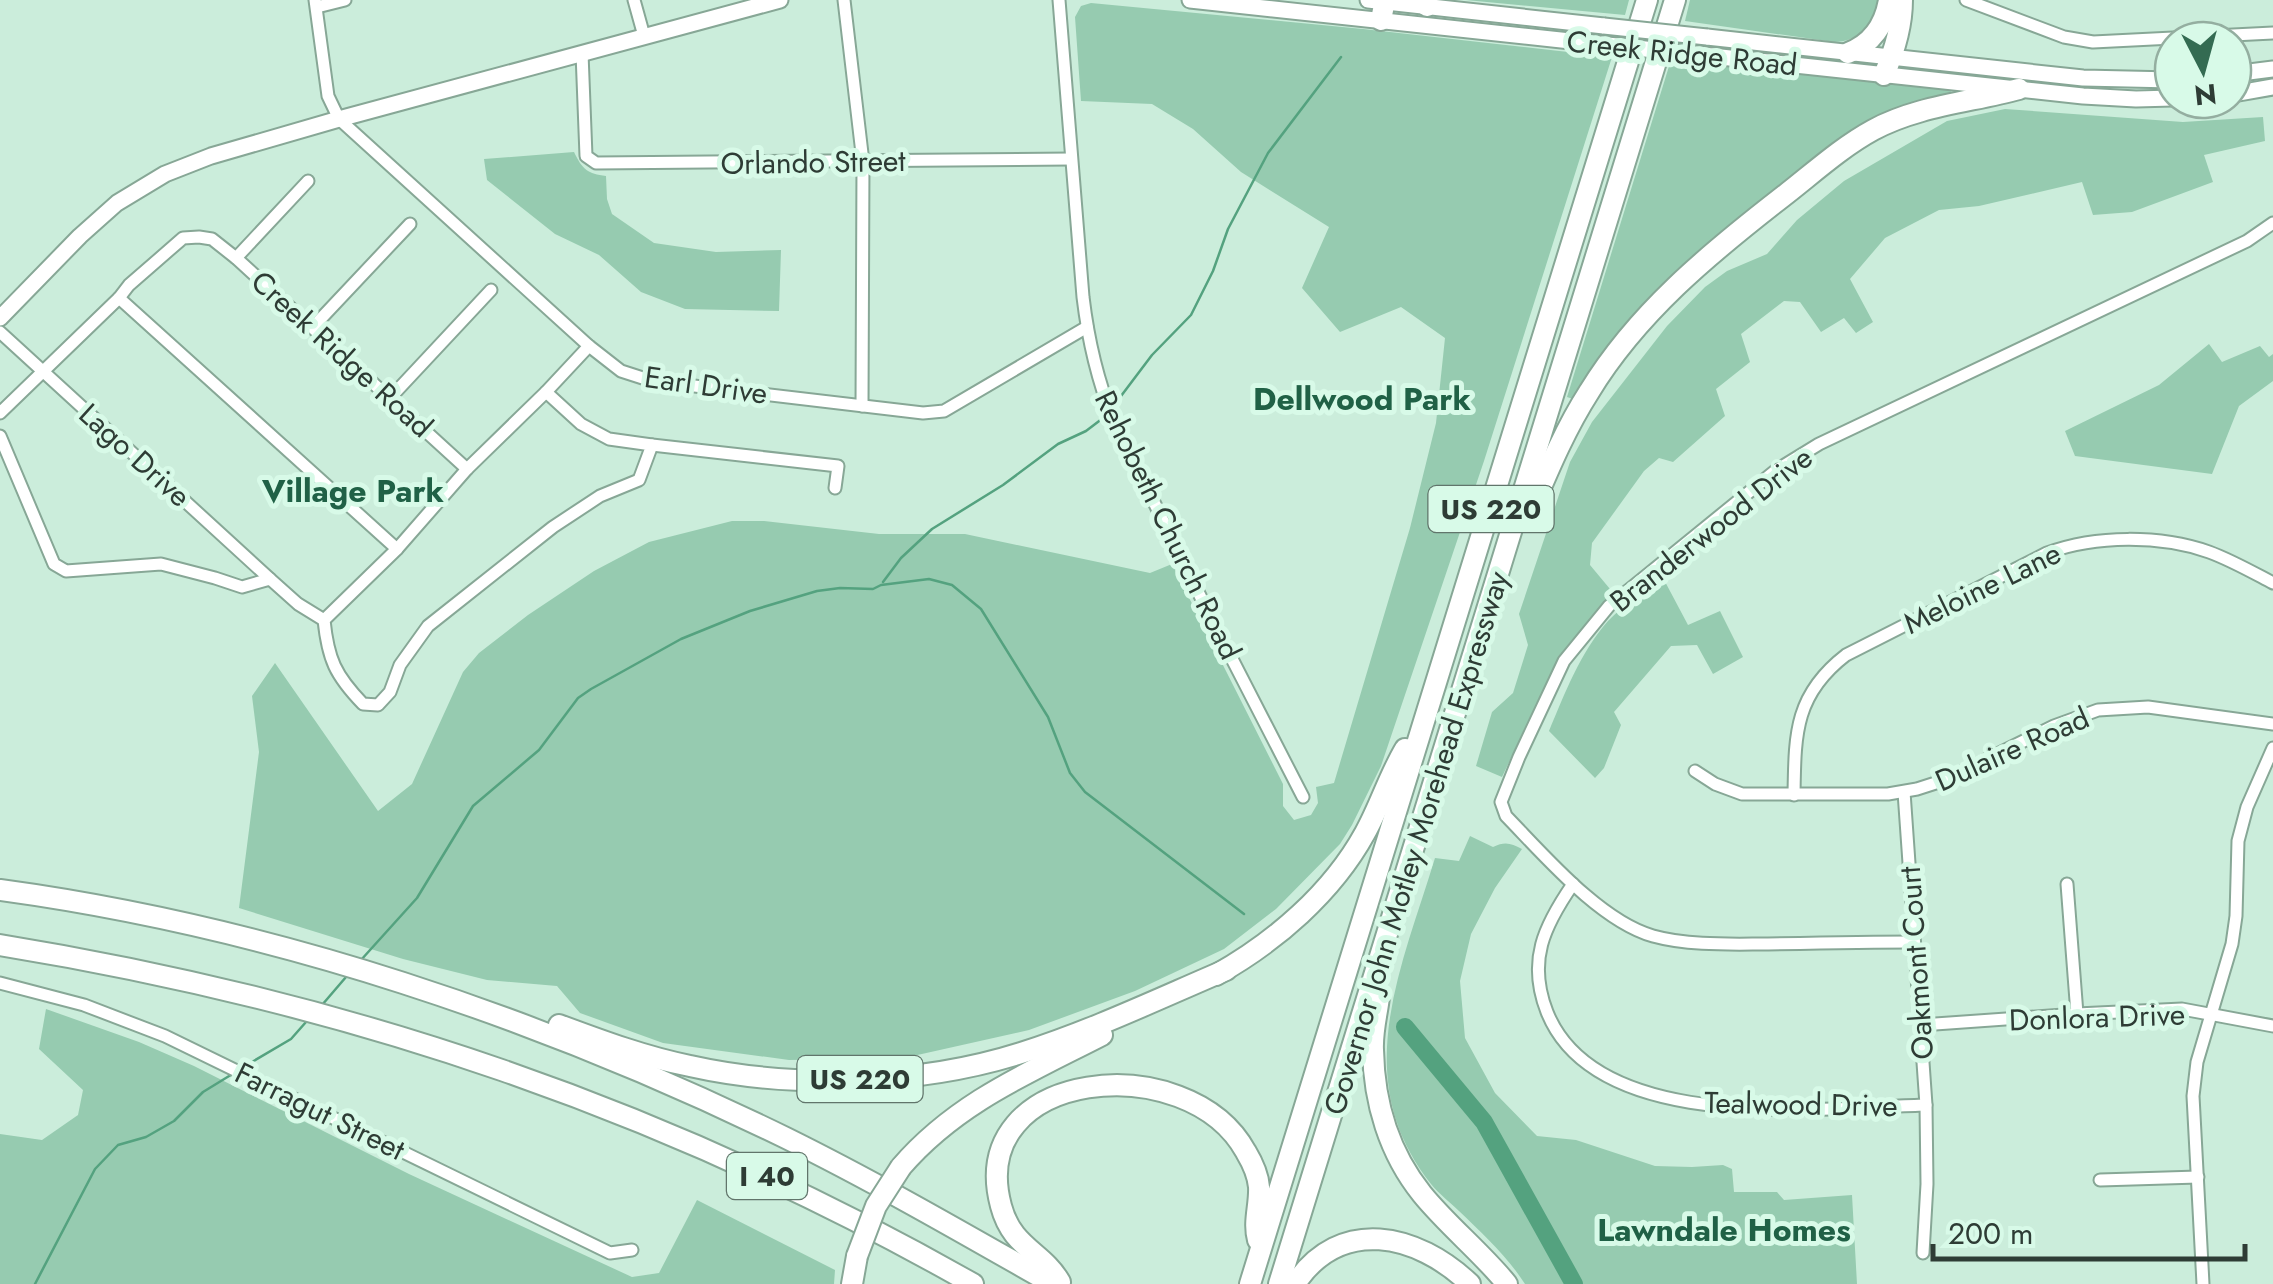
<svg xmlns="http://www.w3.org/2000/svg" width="2273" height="1284" viewBox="0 0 2273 1284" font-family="Jost,sans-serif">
<rect width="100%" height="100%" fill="#cbeddb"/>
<g fill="#96cbb0">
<polygon points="1466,0 1629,0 1625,15"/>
<path d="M1690,0h192c-4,24 -25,42 -48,42l-149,-21z"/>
<polygon points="1091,3 1363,29 1612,57 1484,461 1381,766 1352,825 1340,844 1276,909 1224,949 1135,991 1029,1030 904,1058 789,1060 663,1043 580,1013 557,986 487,980 403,959 239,908 259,752 252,696 275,663 378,811 412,784 463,672 479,653 528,615 594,571 649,542 732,521 764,521 879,534 965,534 1150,573 1172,564 1283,784 1283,806 1294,820 1311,815 1318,803 1316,787 1334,783 1410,528 1436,423 1445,338 1401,307 1340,332 1302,288 1329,227 1241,172 1193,129 1152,104 1081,101 1075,17 1081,6"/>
<polygon points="1670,63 1737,67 1951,90 1950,96 1922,102 1701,255 1576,400 1567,397"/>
<polygon points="2005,109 2183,122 2263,117 2265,141 2204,155 2213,182 2132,212 2093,215 2082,182 1979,206 1939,210 1885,238 1850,279 1873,322 1856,333 1844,318 1821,332 1800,302 1784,301 1741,334 1750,362 1716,389 1725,416 1673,462 1659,458 1644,471 1592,543 1590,565 1615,595 1591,617 1552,671 1502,777 1476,766 1492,712 1513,693 1528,645 1519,614 1570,462 1592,422 1667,326 1705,287 1727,271 1767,254 1797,220 1844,181 1947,121"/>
<path d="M574,152c8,17 14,22 32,24l1,23 5,15 42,29 62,9 65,-2 -2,61 -94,-2 -44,-17 -42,-37 -44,-21 -68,-54 -3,-21z"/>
<polygon points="2209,344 2222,362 2260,346 2269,357 2273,354 2273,381 2239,406 2212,474 2075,456 2065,431 2159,385"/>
<path d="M1662,576l26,49 32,-14 23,46 -30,17 -16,-29 -26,1 -57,66 7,13 -17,43 -9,10 -46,-47c16,-38 31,-78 59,-110 16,-16 36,-31 54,-45z"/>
<path d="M1470,836l23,11c12,-6 18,-4 29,2l-27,39 -24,46 -11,47 5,57 30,55 42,43 39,4 79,26 37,1 31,-2 9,4 2,23h43l7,8 68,-5 5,89h-332c-18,-28 -42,-50 -66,-73 -9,-9 -20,-17 -28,-27 -83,-105 -30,-214 4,-326l24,3z"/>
<polygon points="46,1009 139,1042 194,1066 409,1174 632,1277 659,1273 697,1200 835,1270 834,1284 0,1284 0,1134 42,1140 78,1115 83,1090 39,1049"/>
</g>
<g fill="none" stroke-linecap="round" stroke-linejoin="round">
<g stroke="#54a27f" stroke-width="2.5">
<polyline points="1115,404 1152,355 1191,315 1213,271 1228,229 1268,153 1341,57"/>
<polyline points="883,582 901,558 932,529 1003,485 1058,444 1086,431 1107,415"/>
<polyline points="361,960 417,898 473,806 539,750 578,698 591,689 681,639 750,611 817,591 840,588 873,589 881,585 929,579 952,585 981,609 1048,717 1070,773 1085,792 1244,914"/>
<polyline points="322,1005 346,977"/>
<polyline points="240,1069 291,1039 306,1022"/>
<polyline points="35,1284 95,1169 118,1145 146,1137 174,1121 203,1092 234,1073"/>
</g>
<polyline stroke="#54a27f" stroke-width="18" points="1405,1027 1484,1122 1574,1284"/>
<defs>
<g id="minor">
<polyline points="315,0 328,96 339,119 589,346 621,371 652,381 923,413 944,411 1087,327"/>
<polyline points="634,0 644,36"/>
<polyline points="844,0 863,162 862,406"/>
<path d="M1059,0l24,297c5,42 14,82 30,122l97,197 93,181"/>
<polyline points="1966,0 2064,37 2093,42 2273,33"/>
<polyline points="317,7 345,0"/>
<polyline points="582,53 586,156 596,163 1071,159"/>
<polyline points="236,258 308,181"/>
<polyline points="119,298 397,549"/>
<polyline points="313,327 410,224"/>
<polyline points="0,332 270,579"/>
<path d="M546,392l35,32 28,15 43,6 -13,35 -39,16 -47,31 -125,99 -28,39 -10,27 -12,13 -15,-1c-28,-29 -35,-45 -39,-84l73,-71 70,-80z"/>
<polyline points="546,392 589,346"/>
<polyline points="391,397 491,290"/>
<polyline points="0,413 119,298 129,285 183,238 199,237 212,239 236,258 467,469"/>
<polyline points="0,436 54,564 66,571 161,564 215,578 242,587 270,579 298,604 324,620"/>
<polyline points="652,445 838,466 835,488"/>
<polyline points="1695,771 1715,784 1742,794 1888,794 1917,789 1945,780 2054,726 2098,710 2148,707 2273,724"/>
<polyline points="1904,792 1926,1105 1927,1184 1923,1253"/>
<path d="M1794,795c1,-60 0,-100 52,-140l201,-102c49,-18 113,-18 162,-1 22,8 43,20 64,31"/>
<path d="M1573,884c-29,42 -46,77 -26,128 49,123 274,96 379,93"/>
<polyline points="2067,884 2077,1014"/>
<path d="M1914,942c-48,0 -97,1 -146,2 -36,0 -79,2 -115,-8 -53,-15 -109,-81 -147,-120l-5,-14 18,-45 45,-96 45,-55 166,-135 44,-27 428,-203 26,-18"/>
<polyline points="0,983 84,1005 165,1036 610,1253 632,1250"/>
<polyline points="1921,1025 2077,1014 2182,1009 2273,1026"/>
<polyline points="2100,1180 2198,1177"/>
<polyline points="2203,1284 2193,1096 2197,1062 2232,944 2236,916 2238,841 2247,807 2273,748"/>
</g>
<g id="secondary">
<polyline points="1190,0 1598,44"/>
<polyline points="1368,0 1604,26"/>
<polyline points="1707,37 2083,78 2173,80"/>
<polyline points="1702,55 2083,96 2136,99 2173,98"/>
<polyline points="2233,74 2273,69"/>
<polyline points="2233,94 2273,87"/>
<polyline points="0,318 80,236 117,203 165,174 211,156 339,119 780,0"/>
</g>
<g id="motorway">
<polyline points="1420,0 1427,6"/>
<polyline points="1381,20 1385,0"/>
<path d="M1848,53c24,-9 37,-29 41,-53"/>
<path d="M1884,75c11,-25 18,-48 18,-75"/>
<path d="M1529,515c18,-42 35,-84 60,-123 48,-79 120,-138 192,-194 30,-23 59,-50 92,-68 44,-24 98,-28 146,-41"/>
<path d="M0,890c272,37 540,128 786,248 91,45 179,96 267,146"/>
<path d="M0,945c350,57 665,164 973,339"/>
<path d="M1216,975c59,-33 116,-82 149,-142 15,-27 24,-57 40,-84"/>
<path d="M1379,997c-2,17 -7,35 -6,53 1,52 16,103 49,144 26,32 59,58 85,90"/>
<path d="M559,1025c43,16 86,32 131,41 103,23 230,19 331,-13 70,-22 137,-54 205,-83"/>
<path d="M901,1167c55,-64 127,-94 201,-132"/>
<path d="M1060,1282c-18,-31 -48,-34 -59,-76 -37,-138 187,-160 245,-54 6,10 12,23 13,35 1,18 -6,35 -1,53"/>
<polyline points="852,1284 857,1256"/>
<polyline points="1250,1284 1647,0"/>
<polyline points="1279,1284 1675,0"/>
<path d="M1295,1284c45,-68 122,-51 175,0"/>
</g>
</defs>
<use href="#minor" stroke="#87a796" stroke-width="15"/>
<use href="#secondary" stroke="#87a796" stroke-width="19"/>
<use href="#motorway" stroke="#87a796" stroke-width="24"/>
<use href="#minor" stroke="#fff" stroke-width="11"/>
<use href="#secondary" stroke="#fff" stroke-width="15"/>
<use href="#motorway" stroke="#fff" stroke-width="20"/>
<defs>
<g id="secondary-bridge">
<polyline points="1604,26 1707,37"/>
<polyline points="1598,44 1702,55"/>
</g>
<polyline id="motorway-bridge" points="857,1256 876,1206 901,1167"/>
</defs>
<use href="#secondary-bridge" stroke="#87a796" stroke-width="19" stroke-linecap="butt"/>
<use href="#motorway-bridge" stroke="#87a796" stroke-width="24" stroke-linecap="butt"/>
<use href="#secondary-bridge" stroke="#fff" stroke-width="15"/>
<use href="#motorway-bridge" stroke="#fff" stroke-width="20"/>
</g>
<g text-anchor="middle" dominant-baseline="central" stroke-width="10" stroke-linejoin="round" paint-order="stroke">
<g fill="#d8fae8" stroke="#61756b" stroke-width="2.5">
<rect x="1428.5" y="486" width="125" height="46" rx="8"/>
<rect x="797.5" y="1056" width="125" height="46" rx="8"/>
<rect x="727" y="1153" width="80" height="46" rx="8"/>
</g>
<g font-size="28" font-weight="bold" fill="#2e3c35">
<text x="1491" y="509">US 220</text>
<text x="860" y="1079">US 220</text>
<text x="767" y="1176">I 40</text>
</g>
<g font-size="30" fill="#2e3c35" stroke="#d8fae8">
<text transform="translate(1682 53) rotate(6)">Creek Ridge Road</text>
<text transform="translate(813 162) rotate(-1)">Orlando Street</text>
<text transform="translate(342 354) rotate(42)">Creek Ridge Road</text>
<text transform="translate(706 385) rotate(8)">Earl Drive</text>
<text transform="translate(135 455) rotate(42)">Lago Drive</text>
<text transform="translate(1168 525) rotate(64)">Rehobeth Church Road</text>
<text transform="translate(1711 529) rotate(-38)">Branderwood Drive</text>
<text transform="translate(1982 588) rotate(-26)">Meloine Lane</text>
<text transform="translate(2012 749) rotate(-24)">Dulaire Road</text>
<text transform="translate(1416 843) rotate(-73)">Governor John Motley Morehead Expressway</text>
<text transform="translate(1916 963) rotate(-94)">Oakmont Court</text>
<text transform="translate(2097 1017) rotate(-2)">Donlora Drive</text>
<text transform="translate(1801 1104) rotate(1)">Tealwood Drive</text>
<text transform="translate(320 1111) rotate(26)">Farragut Street</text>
</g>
<g font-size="32" font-weight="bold" fill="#206146" stroke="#d8fae8">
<text x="1362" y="399">Dellwood Park</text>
<text x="353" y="491">Village Park</text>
<text x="1724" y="1230">Lawndale Homes</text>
</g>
</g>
<g transform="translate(2203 70) rotate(174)"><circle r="48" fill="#d8fae8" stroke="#94aea0" stroke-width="2.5"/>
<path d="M0-8L18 38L0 25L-18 38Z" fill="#346b52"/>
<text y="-15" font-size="28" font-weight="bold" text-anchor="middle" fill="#2e3c35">N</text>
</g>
<path d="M1933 1244v15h312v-15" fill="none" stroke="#2e3c35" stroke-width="5"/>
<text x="1948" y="1244" font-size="30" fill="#2e3c35" stroke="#d8fae8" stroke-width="8" paint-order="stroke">200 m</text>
</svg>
